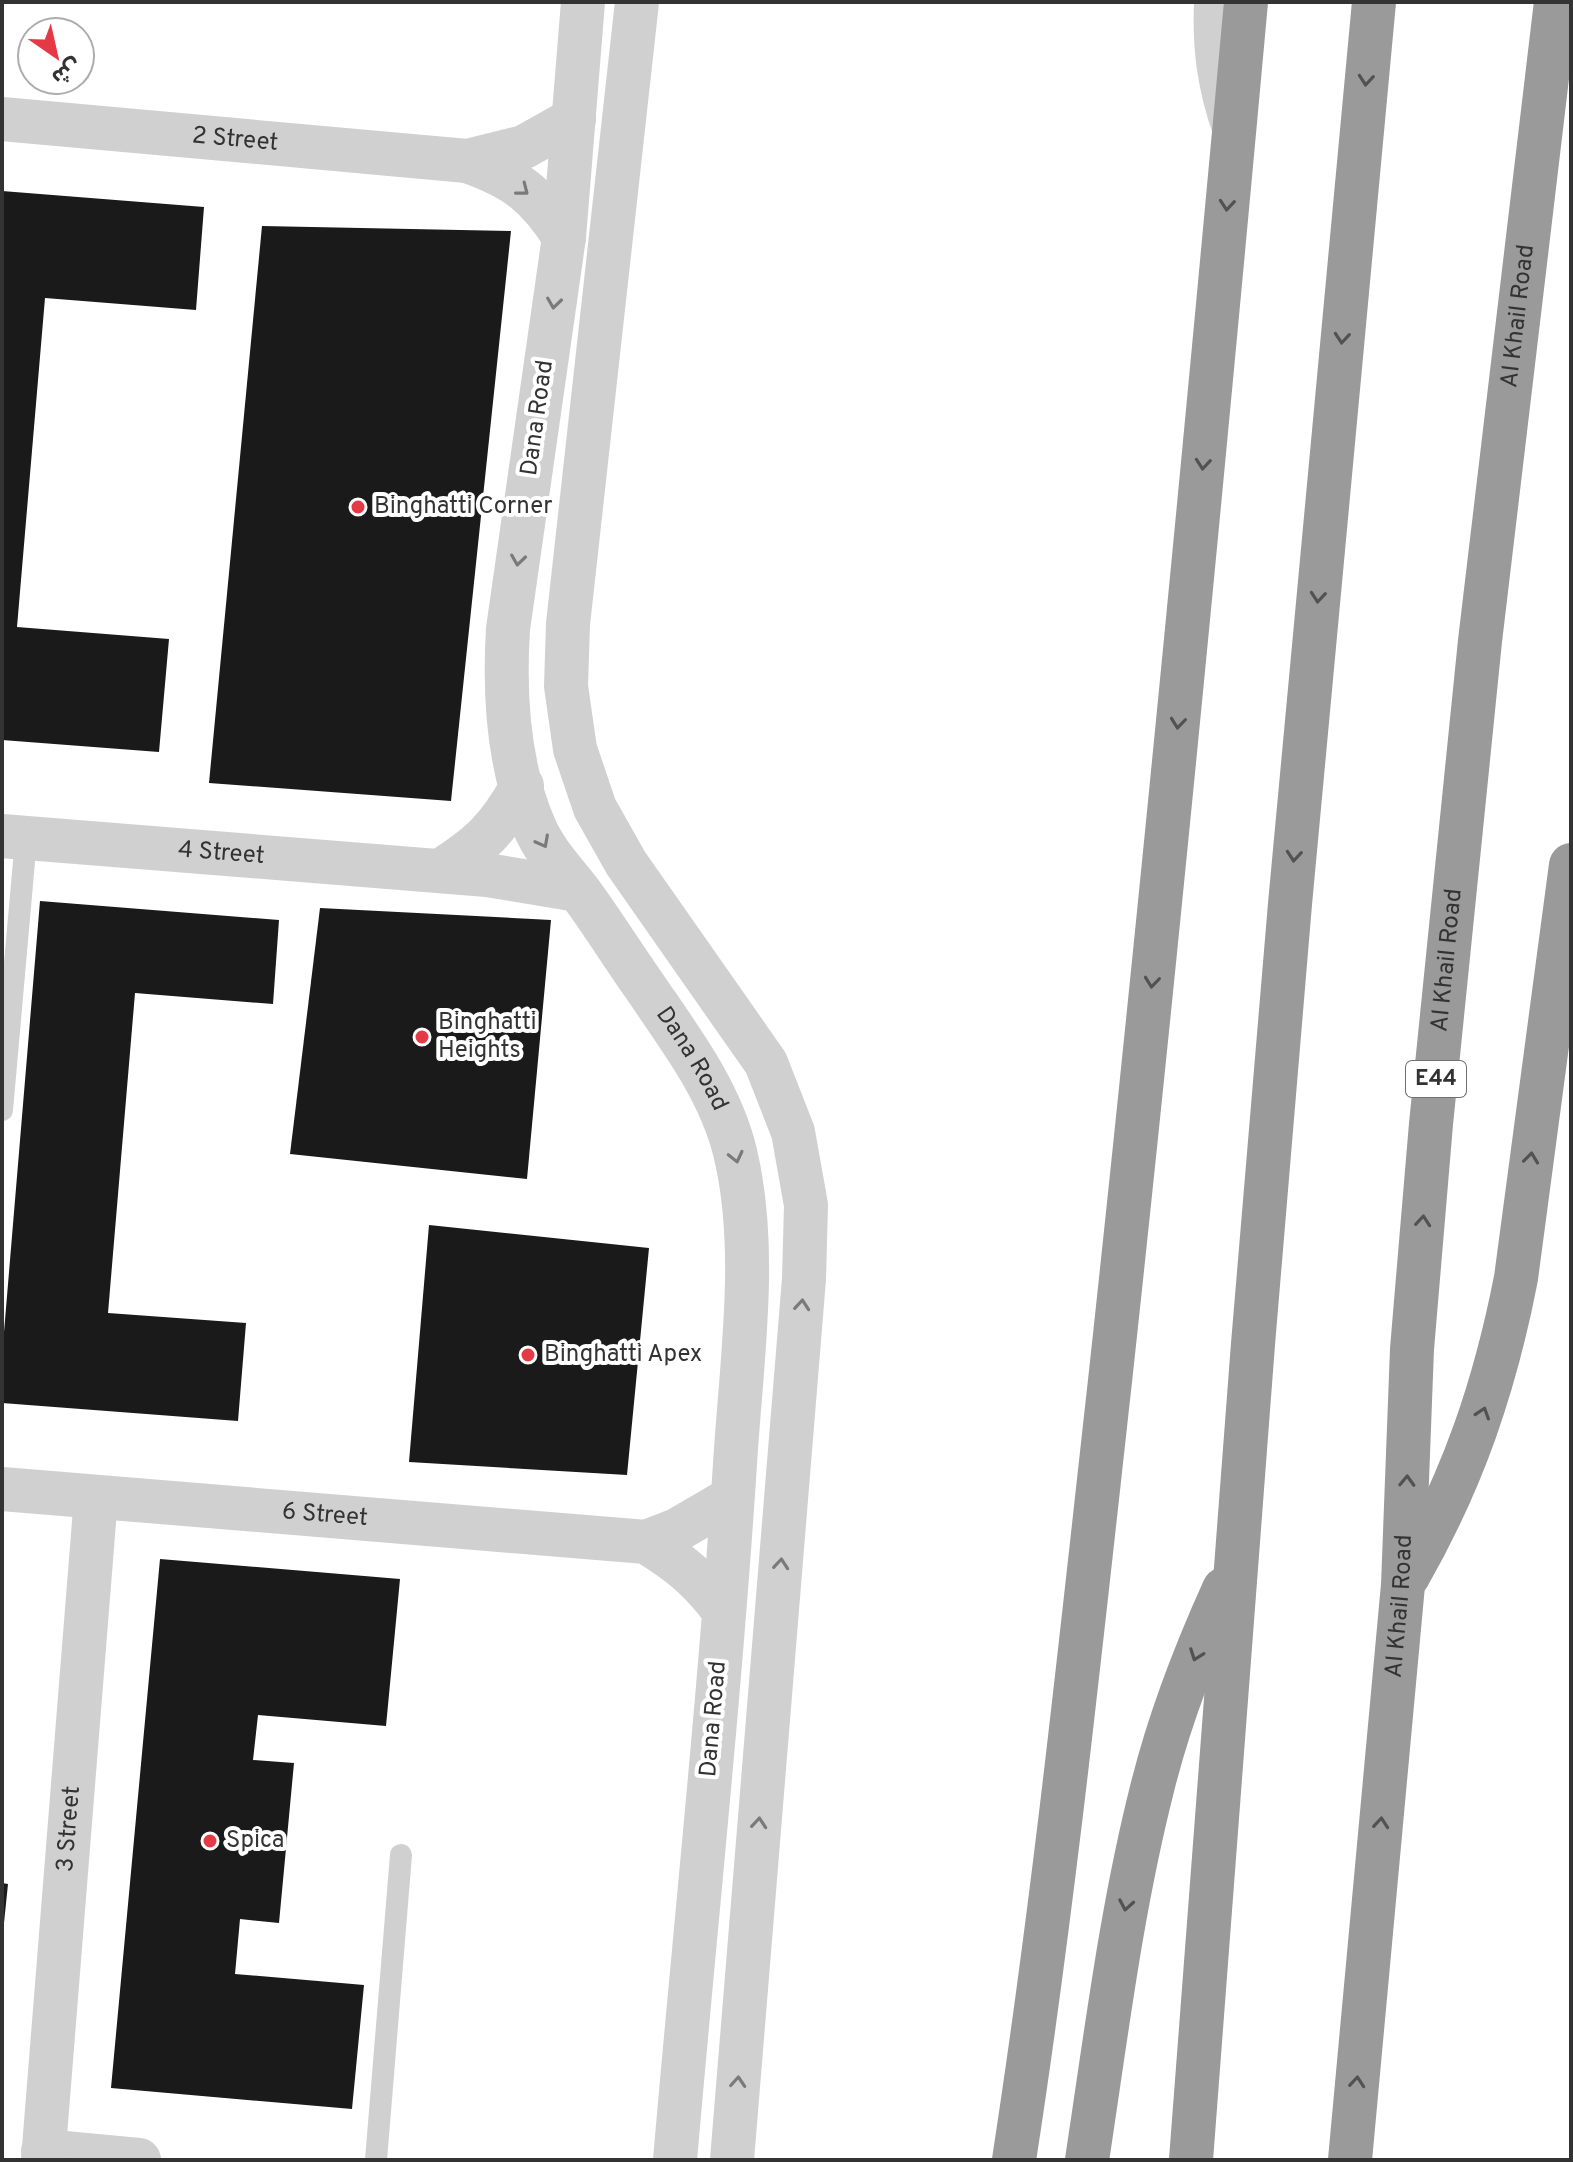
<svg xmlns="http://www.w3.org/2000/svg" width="1573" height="2162" viewBox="0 0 1573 2162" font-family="Overpass,'Noto Sans Arabic',sans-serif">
<rect width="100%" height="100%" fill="#fff"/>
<g fill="#1a1a1a">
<polygon points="2,191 204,207 196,310 45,298 17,627 169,639 159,752 2,740"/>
<polygon points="262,226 511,231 451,801 209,783"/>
<polygon points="40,901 279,920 273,1004 135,993 108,1313 246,1323 238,1421 2,1403 2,1356"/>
<polygon points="320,908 551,920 527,1179 290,1154"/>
<polygon points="429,1225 649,1248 627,1475 409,1462"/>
<polygon points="160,1559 400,1579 386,1726 258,1715 253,1760 294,1763 279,1923 240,1919 235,1974 364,1985 352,2109 111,2088"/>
<polygon points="2,1883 8,1884 4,1923 2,1923"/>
</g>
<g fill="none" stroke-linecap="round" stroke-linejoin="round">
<g stroke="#d0d0d0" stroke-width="22">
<polyline points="2,1110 26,839"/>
<polyline points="376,2160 401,1855"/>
</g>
<g stroke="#d0d0d0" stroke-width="44">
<path id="s1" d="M2,119l465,42 57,-14 50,-28"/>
<path d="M467,161c48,17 70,33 97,76"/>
<path id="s2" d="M2,836l485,39 91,15"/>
<path d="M440,871c41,-26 58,-42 82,-85"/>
<path id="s3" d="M2,1489l644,53c32,19 55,38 77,68"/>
<polyline points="646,1542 677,1530 732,1498"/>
<polyline points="43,2151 139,2160"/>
<path id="s4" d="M43,2160l53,-663"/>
</g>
<g stroke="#d0d0d0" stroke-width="44">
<path id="s5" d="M583,2l-19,235 -56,392c-4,65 0,136 26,197 11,26 29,44 46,66 22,30 42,62 63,92 36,53 77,106 92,168 24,98 6,212 0,312 -15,232 -40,464 -60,696"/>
<polyline points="637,2 568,624 566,686 575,749 595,808 626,863 766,1063 793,1132 806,1205 804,1279 732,2160"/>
<path d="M1216,2c-2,45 3,83 18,126"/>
</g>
<g stroke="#9a9a9a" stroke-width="44">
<path d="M1408,1576c55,-96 87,-190 108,-298l55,-413"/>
<path d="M1014,2160c40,-259 67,-519 96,-779 50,-459 94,-919 136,-1379"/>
<path d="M1087,2160c19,-124 34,-249 65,-371 17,-69 43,-136 72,-200"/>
<polyline points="1191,2160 1253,1344 1290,904 1374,2"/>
<path id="s6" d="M1350,2160l53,-575 9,-236 19,-225 49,-483 76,-639"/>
</g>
</g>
<defs><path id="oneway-chevron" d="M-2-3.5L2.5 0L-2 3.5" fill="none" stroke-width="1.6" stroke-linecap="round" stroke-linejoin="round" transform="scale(2)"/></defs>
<g stroke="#525252">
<use href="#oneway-chevron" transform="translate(1366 80) rotate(95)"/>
<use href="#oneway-chevron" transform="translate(1227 205) rotate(95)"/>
<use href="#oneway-chevron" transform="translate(1342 338) rotate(95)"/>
<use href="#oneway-chevron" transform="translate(1203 464) rotate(95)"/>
<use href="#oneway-chevron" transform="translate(1318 597) rotate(95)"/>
<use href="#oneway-chevron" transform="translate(1178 723) rotate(96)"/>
<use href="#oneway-chevron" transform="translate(1294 856) rotate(95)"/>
<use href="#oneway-chevron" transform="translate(1152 982) rotate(96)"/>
<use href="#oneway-chevron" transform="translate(1531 1158) rotate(-83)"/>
<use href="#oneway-chevron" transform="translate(1423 1221) rotate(-85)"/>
<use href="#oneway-chevron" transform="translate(1483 1413) rotate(-72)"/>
<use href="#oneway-chevron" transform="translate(1407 1481) rotate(-88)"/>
<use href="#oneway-chevron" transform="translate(1196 1655) rotate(110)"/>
<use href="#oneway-chevron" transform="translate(1381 1823) rotate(-85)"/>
<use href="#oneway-chevron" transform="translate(1126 1905) rotate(100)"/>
<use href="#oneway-chevron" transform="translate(1357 2082) rotate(-85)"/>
</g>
<g stroke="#7a7a7a">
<use href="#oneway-chevron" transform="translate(523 190) rotate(38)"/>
<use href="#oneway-chevron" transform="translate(554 303) rotate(98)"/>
<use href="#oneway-chevron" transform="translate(518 560) rotate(98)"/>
<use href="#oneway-chevron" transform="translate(543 842) rotate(62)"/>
<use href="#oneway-chevron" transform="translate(736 1157) rotate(77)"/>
<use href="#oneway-chevron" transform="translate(802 1305) rotate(-85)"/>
<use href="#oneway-chevron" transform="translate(781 1564) rotate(-85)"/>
<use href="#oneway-chevron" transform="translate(759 1823) rotate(-85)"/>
<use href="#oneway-chevron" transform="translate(738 2082) rotate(-86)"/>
</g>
<g fill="#e63946" stroke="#fff" stroke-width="3">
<circle cx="358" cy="507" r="8"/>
<circle cx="422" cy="1037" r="8"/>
<circle cx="528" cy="1355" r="8"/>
<circle cx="210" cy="1841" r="8"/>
</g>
<g text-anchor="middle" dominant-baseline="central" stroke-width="8" stroke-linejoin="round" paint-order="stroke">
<rect fill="#fff" stroke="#707070" stroke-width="2" x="1406" y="1061" width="60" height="36" rx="6"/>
<g font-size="22" font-weight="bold" fill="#333">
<text x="1436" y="1079">E44</text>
</g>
<g font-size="24" fill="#333" stroke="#fff">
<text stroke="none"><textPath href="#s1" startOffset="234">2 Street</textPath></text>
<text stroke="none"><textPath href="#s6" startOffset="1852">Al Khail Road</textPath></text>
<text transform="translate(538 418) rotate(-82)">Dana Road</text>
<text stroke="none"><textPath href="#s2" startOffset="220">4 Street</textPath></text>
<text stroke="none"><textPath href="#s6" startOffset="1204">Al Khail Road</textPath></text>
<text stroke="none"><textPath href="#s5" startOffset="1114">Dana Road</textPath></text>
<text stroke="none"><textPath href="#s3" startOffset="324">6 Street</textPath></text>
<text stroke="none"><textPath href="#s6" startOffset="556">Al Khail Road</textPath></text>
<text transform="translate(714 1719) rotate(-85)">Dana Road</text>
<text stroke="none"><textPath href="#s4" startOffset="332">3 Street</textPath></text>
</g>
<g font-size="24" fill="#333" stroke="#fff" text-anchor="start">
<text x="374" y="507">Binghatti Corner</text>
<text x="438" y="1023">Binghatti<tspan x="438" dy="28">Heights</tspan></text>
<text x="544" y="1355">Binghatti Apex</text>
<text x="226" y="1841">Spica</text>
</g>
</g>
<rect width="1573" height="2162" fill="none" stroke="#333333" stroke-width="8"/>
<g transform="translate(56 56) rotate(146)"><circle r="38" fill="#ffffff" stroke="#adadad" stroke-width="2"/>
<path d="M0-6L14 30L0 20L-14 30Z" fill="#e63946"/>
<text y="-12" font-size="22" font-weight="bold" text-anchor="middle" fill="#333333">ش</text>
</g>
</svg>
